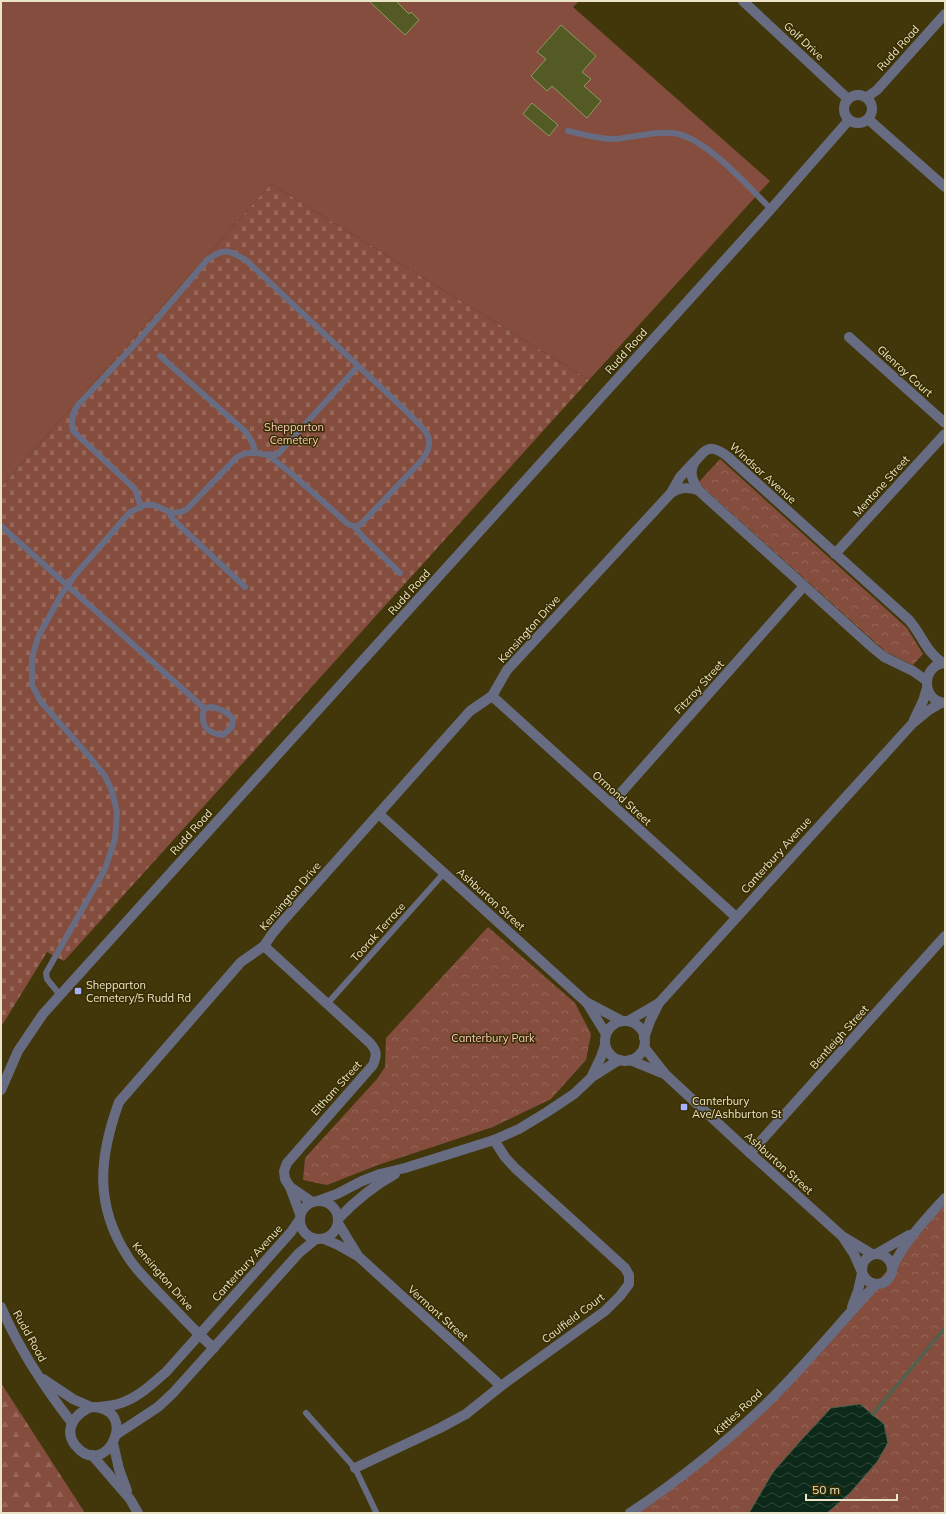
<svg xmlns="http://www.w3.org/2000/svg" width="946" height="1514" viewBox="0 0 946 1514" font-family="Mulish,sans-serif">
<defs>
<pattern id="forest-firs" width="22" height="20" patternUnits="userSpaceOnUse"><rect width="22" height="20" fill="#844d3d"/><path d="M5 1l3.5 6h-7zM16 11l3.5 6h-7z" fill="#966658"/></pattern>
<pattern id="cemetery-stones" width="16" height="16" patternUnits="userSpaceOnUse"><rect width="16" height="16" fill="#844d3d"/><path d="M2 7V4a2 2 0 0 1 4 0v3zM10 15v-3a2 2 0 0 1 4 0v3z" fill="#966658"/></pattern>
<pattern id="park-crowns" width="20" height="18" patternUnits="userSpaceOnUse"><rect width="20" height="18" fill="#844d3d"/><path d="M2 6a3 3 0 1 1 6 0M12 15a3 3 0 1 1 6 0" fill="none" stroke="#966658"/></pattern>
<pattern id="water-waves" width="16" height="10" patternUnits="userSpaceOnUse"><rect width="16" height="10" fill="#0d2919"/><path d="M0 5q4-4 8 0t8 0" fill="none" stroke="#304839"/></pattern>
</defs>
<rect width="100%" height="100%" fill="#41370b"/>
<polygon fill="#844d3d" points="1,1 579,1 573,7 770,181 589,380 271,184 1,487"/>
<polygon fill="url(#forest-firs)" points="1,1383 85,1513 1,1513"/>
<polygon fill="url(#cemetery-stones)" points="271,184 589,380 64,961 47,952 1,1027 1,487"/>
<g fill="url(#park-crowns)">
<polygon points="720,459 907,628 923,654 913,665 886,652 698,483"/>
<polygon points="488,927 575,1003 591,1034 586,1060 551,1099 493,1127 378,1165 327,1185 303,1180 305,1158 377,1079 385,1067 386,1038"/>
<polygon points="945,1205 945,1513 627,1513 768,1406"/>
</g>
<polygon fill="url(#water-waves)" stroke="#50614d" points="860,1404 884,1424 888,1443 877,1462 850,1493 827,1513 749,1513 773,1472 803,1438 831,1408"/>
<g fill="none" stroke-linecap="round" stroke-linejoin="round">
<polyline stroke="#50614d" stroke-width="3.5" points="873,1414 945,1328"/>
</g>
<g fill="#535a24" stroke="#8f9961">
<polygon points="369,1 396,1 409,14 411,12 419,20 405,35"/>
<polygon points="561,25 596,56 582,72 591,79 584,86 601,101 587,118 552,86 547,91 531,76 546,59 537,52"/>
<polygon points="532,103 558,125 549,136 523,114"/>
</g>
<g fill="none" stroke-linecap="round" stroke-linejoin="round">
<g stroke="#686c82" stroke-width="6">
<path d="M568,131c15,3 32,9 48,8 19,-2 38,-8 57,-6 33,4 75,54 98,76"/>
<polyline points="160,356 246,432 253,444 255,452"/>
<path d="M141,507l-6,-18 -62,-58c-2,-10 -1,-16 4,-25l61,-65 69,-81c17,-13 23,-10 40,1l160,151c16,17 32,25 15,48l-61,64 -6,3 -7,-3 -56,-50 -24,-19"/>
<polyline points="168,511 172,518 180,526 245,587"/>
<polyline points="1,526 204,708"/>
<polyline points="355,527 360,534 400,573"/>
<path d="M212,707c10,2 15,5 21,12l-1,8 -9,8c-17,-2 -23,-10 -19,-27z"/>
<path d="M60,995l-13,-16 -1,-6 59,-104 10,-30 2,-27 -5,-21 -7,-15 -16,-20 -48,-54 -9,-17v-27l6,-21 23,-42 14,-20 55,-63 15,-7h9l18,8 9,-1 6,-3 50,-52c4,-2 8,-4 12,-4 11,-1 19,4 29,1l80,-88"/>
<polyline points="327,1004 444,873"/>
<polyline points="306,1413 355,1468 376,1512"/>
</g>
<g stroke="#686c82" stroke-width="10">
<polyline points="743,1 848,99"/>
<polyline points="868,119 945,187"/>
<polyline points="849,337 945,423"/>
<path d="M671,493c9,-6 17,-6 27,-3"/>
<polyline points="835,554 945,434"/>
<path d="M945,663c-24,2 -24,38 0,40"/>
<path d="M927,681l-14,-10 -29,-14 -11,-9 -175,-158c-3,-6 -8,-13 -6,-20 0,-5 4,-10 8,-14 9,-11 16,-8 27,0l182,164c13,15 17,32 34,43"/>
<polyline points="492,696 736,917"/>
<polyline points="914,720 923,701 927,688"/>
<polyline points="611,804 804,586"/>
<polyline points="379,814 586,1002 622,1021"/>
<path d="M264,946l106,97c7,8 7,12 3,22l-86,98 -3,8 1,8 5,8 10,27"/>
<polyline points="587,1003 606,1034"/>
<polyline points="628,1021 659,1003"/>
<circle cx="625" cy="1041" r="20"/>
<polyline points="644,1038 650,1021 659,1003 912,724 929,710 941,703"/>
<polyline points="644,1047 666,1075 750,1153 842,1236 872,1254"/>
<polyline points="630,1060 664,1074"/>
<polyline points="592,1076 601,1057 605,1045"/>
<polyline points="750,1153 945,936"/>
<polyline points="290,1187 312,1202"/>
<circle cx="319" cy="1220" r="19"/>
<polyline points="318,1201 337,1194 362,1181 380,1174 405,1168 494,1140 519,1129 547,1112 574,1094 592,1077 619,1060"/>
<path d="M338,1219c17,-18 35,-33 57,-45"/>
<polyline points="338,1223 357,1254"/>
<polyline points="324,1239 338,1245 359,1257 501,1386"/>
<polyline points="844,1239 854,1254 861,1270"/>
<circle cx="877" cy="1269" r="15"/>
<polyline points="876,1254 909,1235"/>
<path d="M892,1268c13,-27 33,-48 53,-70"/>
<polyline points="852,1307 858,1291 862,1273"/>
<path d="M214,1348c-20,-17 -36,-36 -54,-54 -11,-12 -24,-24 -32,-37 -34,-52 -29,-100 -9,-155l122,-140 23,-16 8,-12 11,-13 187,-210 22,-15 15,-26 164,-177 9,-16 15,-16"/>
<path d="M99,1407c6,-1 13,-1 19,-3 19,-5 34,-20 48,-32l125,-140 9,-13"/>
<polyline points="117,1434 158,1407 173,1393 299,1253 316,1239"/>
<polyline points="355,1468 440,1428 466,1414 501,1386 605,1311 620,1296 629,1284 629,1275 625,1268 515,1168 505,1157 494,1140"/>
<path d="M630,1513c48,-32 93,-68 135,-108 39,-38 74,-81 111,-121"/>
</g>
<g stroke="#686c82" stroke-width="10">
<circle cx="858" cy="109" r="14"/>
<polyline points="867,97 877,90 945,14"/>
<polyline points="1,1090 18,1051 43,1014 771,209 849,120"/>
<path d="M1,1307c18,42 43,80 71,116"/>
<polyline points="43,1379 73,1399 91,1407"/>
<path d="M91,1407c51,0 15,76 -16,38 -12,-16 1,-32 16,-38z"/>
<polyline points="113,1443 119,1469 127,1491"/>
<polyline points="92,1455 130,1499 138,1513"/>
</g>
</g>
<g fill="#a5b1fc" stroke="#372d00" stroke-width="1.5">
<rect x="74" y="987" width="8" height="8" rx="2"/>
<rect x="680" y="1103" width="8" height="8" rx="2"/>
</g>
<g text-anchor="middle" dominant-baseline="central" stroke-width="3" stroke-linejoin="round" paint-order="stroke">
<g font-size="11" fill="#ebe4c7" stroke="#372d00">
<text transform="translate(804 41) rotate(43)">Golf Drive</text>
<text transform="translate(898 48) rotate(-48)">Rudd Road</text>
<text transform="translate(626 351) rotate(-48)">Rudd Road</text>
<text transform="translate(905 371) rotate(42)">Glenroy Court</text>
<text transform="translate(763 473) rotate(42)">Windsor Avenue</text>
<text transform="translate(881 486) rotate(-48)">Mentone Street</text>
<text transform="translate(409 592) rotate(-48)">Rudd Road</text>
<text transform="translate(529 629) rotate(-48)">Kensington Drive</text>
<text transform="translate(699 687) rotate(-48)">Fitzroy Street</text>
<text transform="translate(622 798) rotate(42)">Ormond Street</text>
<text transform="translate(191 832) rotate(-48)">Rudd Road</text>
<text transform="translate(776 855) rotate(-48)">Canterbury Avenue</text>
<text transform="translate(290 896) rotate(-49)">Kensington Drive</text>
<text transform="translate(491 899) rotate(42)">Ashburton Street</text>
<text transform="translate(378 932) rotate(-48)">Toorak Terrace</text>
<text transform="translate(839 1037) rotate(-48)">Bentleigh Street</text>
<text transform="translate(336 1088) rotate(-48)">Eltham Street</text>
<text transform="translate(779 1163) rotate(42)">Ashburton Street</text>
<text transform="translate(247 1263) rotate(-48)">Canterbury Avenue</text>
<text transform="translate(163 1276) rotate(49)">Kensington Drive</text>
<text transform="translate(438 1313) rotate(42)">Vermont Street</text>
<text transform="translate(573 1318) rotate(-37)">Caulfield Court</text>
<text transform="translate(30 1336) rotate(61)">Rudd Road</text>
<text transform="translate(738 1412) rotate(-43)">Kittles Road</text>
</g>
<g font-size="11" fill="#f8c9bc" stroke="#372d00">
<text x="294" y="427">Shepparton<tspan x="294" dy="13">Cemetery</tspan></text>
<text x="493" y="1038">Canterbury Park</text>
</g>
<g font-size="11" fill="#ebe4c7" stroke="#372d00" text-anchor="start">
<text x="86" y="985">Shepparton<tspan x="86" dy="13">Cemetery/5 Rudd Rd</tspan></text>
<text x="692" y="1101">Canterbury<tspan x="692" dy="13">Ave/Ashburton St</tspan></text>
</g>
</g>
<rect width="946" height="1514" fill="none" stroke="#ebe4c7" stroke-width="4"/>
<path d="M806 1494v6h91v-6" fill="none" stroke="#ebe4c7" stroke-width="2"/>
<text x="812" y="1494" font-size="12" fill="#ebe4c7" stroke="#372d00" stroke-width="3" paint-order="stroke">50 m</text>
</svg>
